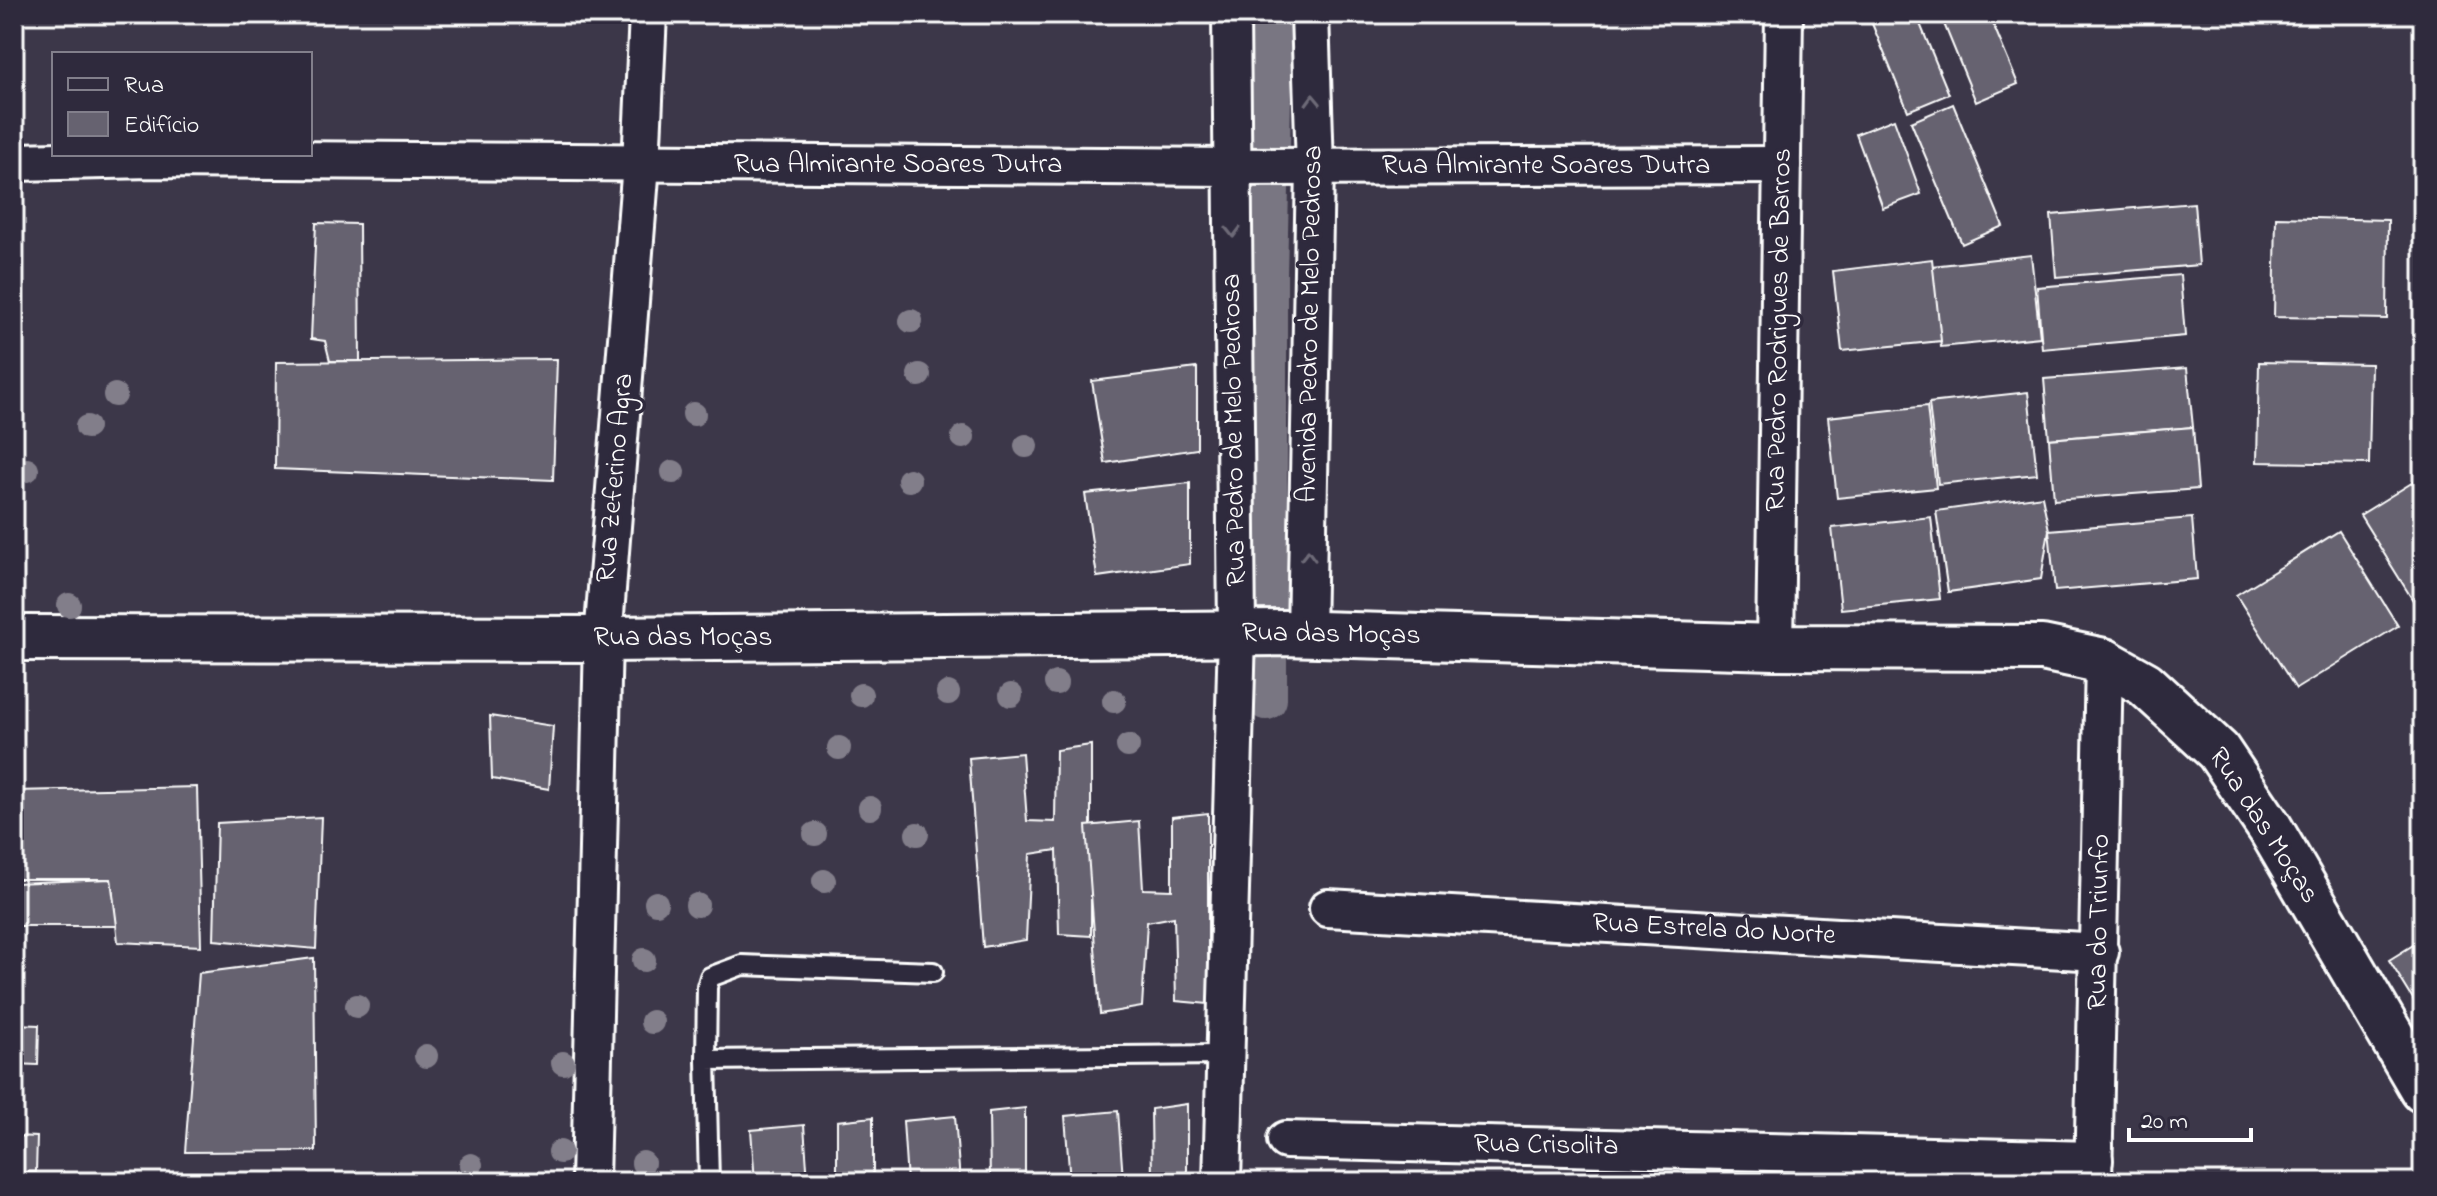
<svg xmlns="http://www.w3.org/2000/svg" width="2437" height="1196" viewBox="0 0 2437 1196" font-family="'Indie Flower',sans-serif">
<rect width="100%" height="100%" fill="#3c3749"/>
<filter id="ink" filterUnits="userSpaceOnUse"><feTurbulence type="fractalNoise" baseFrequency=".0125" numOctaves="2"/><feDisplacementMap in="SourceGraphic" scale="16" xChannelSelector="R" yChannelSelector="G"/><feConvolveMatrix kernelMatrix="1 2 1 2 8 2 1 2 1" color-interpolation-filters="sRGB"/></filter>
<g filter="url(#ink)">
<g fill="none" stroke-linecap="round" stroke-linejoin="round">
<polyline stroke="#797682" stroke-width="42" points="1266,699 1266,276 1272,14"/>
</g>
<g fill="#666270" stroke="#fff" stroke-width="2">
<polygon points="1868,14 1916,14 1949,94 1908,111"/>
<polygon points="1940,14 1989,14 2018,84 1976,102"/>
<polygon points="1953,104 2003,226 1962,244 1911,122"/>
<polygon points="1894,119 1921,194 1883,208 1856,134"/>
<polygon points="2194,203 2199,265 2056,277 2051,215"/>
<polygon points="2276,217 2388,220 2387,319 2274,317"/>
<polygon points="316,223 359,224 360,361 330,361 325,341 311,339"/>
<polygon points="2031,255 2040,337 1941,347 1932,266"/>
<polygon points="1932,259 1941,341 1842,351 1833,271"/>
<polygon points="2180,275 2185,336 2042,349 2037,287"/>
<polygon points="557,359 553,480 275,469 276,362"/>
<polygon points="2259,362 2371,364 2369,464 2257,462"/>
<polygon points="1197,368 1197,449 1105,463 1092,381"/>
<polygon points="2187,368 2193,427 2049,439 2044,379"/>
<polygon points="2028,392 2037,474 1938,484 1929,403"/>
<polygon points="1927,406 1936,488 1837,498 1828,417"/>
<polygon points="2193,427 2198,489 2054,500 2049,439"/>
<polygon points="2423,476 2423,608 2419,610 2360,515"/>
<polygon points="1190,483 1190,564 1097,577 1085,494"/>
<polygon points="2042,496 2049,530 2041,579 1948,592 1936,511"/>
<polygon points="1931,517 1940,599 1841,609 1832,528"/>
<polygon points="2192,518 2197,579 2055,591 2049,530"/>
<polygon points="2339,531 2398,626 2296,689 2236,595"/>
<polygon points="490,716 553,726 549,789 492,779"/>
<polygon points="1091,745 1091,936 1059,934 1057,850 1030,854 1026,940 983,947 969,758 1022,753 1027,821 1055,822 1056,750"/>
<polygon points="197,787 201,946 118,942 111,879 14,879 14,791"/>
<polygon points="1208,813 1208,1004 1176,1001 1174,917 1147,922 1142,1007 1100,1014 1086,826 1139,821 1143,889 1172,890 1172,817"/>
<polygon points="321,817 316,949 214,940 217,823"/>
<polygon points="111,879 117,926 14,926 14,883"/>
<polygon points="2423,939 2423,1008 2420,1010 2389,960"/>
<polygon points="314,958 316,1151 185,1152 199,973"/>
<polygon points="14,1024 39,1025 38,1065 14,1064"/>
<polygon points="1187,1104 1187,1182 1070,1182 1065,1116 1118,1111 1123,1179 1152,1180 1151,1109"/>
<polygon points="1025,1108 1025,1182 990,1182 989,1112"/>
<polygon points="955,1116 960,1182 907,1182 903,1121"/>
<polygon points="873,1117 873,1182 837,1182 837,1121"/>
<polygon points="804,1125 808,1182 755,1182 751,1130"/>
<polygon points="14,1136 37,1137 36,1172 14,1172"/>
</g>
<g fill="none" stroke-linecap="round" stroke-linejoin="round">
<defs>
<g id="service">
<polyline points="706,1060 707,987 710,977 742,965 933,972"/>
<polyline points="709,1182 706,1060 1225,1055"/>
</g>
<g id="minor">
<polyline points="14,162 152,159 1232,167 1782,165"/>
<polyline points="1306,634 1315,167 1310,14"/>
<polyline points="1775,647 1784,14"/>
<polyline points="1328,908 2100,952"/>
<polyline points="1286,1140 2094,1160"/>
<polyline points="590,1182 603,639 641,164 648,14"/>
<polyline points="1222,1182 1237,633 1231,14"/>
<polyline points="2093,1182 2104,661"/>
</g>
<polyline id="tertiary" points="14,638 603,639 1283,633 1775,647 2042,648 2104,661 2145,684 2218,751 2270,828 2423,1090"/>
</defs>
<use href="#service" stroke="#fff" stroke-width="24"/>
<use href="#minor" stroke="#fff" stroke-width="42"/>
<use href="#tertiary" stroke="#fff" stroke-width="50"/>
<use href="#service" stroke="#2f2a3d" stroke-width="18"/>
<use href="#minor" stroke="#2f2a3d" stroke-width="36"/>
<use href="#tertiary" stroke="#2f2a3d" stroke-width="44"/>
</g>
<g fill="#827e8a">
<circle cx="911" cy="321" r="12"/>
<circle cx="919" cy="375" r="12"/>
<circle cx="115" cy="395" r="12"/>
<circle cx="694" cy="414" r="12"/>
<circle cx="87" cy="427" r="12"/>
<circle cx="963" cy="437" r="12"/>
<circle cx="1026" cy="446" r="12"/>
<circle cx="27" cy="470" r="12"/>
<circle cx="673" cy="472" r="12"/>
<circle cx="909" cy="480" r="12"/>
<circle cx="69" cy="605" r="12"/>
<circle cx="1056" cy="683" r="12"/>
<circle cx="948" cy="693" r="12"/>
<circle cx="861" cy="695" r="12"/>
<circle cx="1011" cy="695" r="12"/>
<circle cx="1114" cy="701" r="12"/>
<circle cx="1128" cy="746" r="12"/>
<circle cx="839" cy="748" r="12"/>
<circle cx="870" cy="808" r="12"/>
<circle cx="815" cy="834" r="12"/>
<circle cx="917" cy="834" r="12"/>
<circle cx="824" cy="881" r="12"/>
<circle cx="656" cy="903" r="12"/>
<circle cx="697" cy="905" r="12"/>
<circle cx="644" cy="960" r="12"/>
<circle cx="357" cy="1006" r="12"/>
<circle cx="652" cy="1022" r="12"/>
<circle cx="426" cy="1056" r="12"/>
<circle cx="563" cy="1063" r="12"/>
<circle cx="560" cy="1152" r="12"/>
<circle cx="643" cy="1163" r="12"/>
<circle cx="471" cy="1165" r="12"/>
</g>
<defs><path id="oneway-chevron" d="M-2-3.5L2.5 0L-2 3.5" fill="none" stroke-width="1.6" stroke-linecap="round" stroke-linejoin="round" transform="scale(2)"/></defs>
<g stroke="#6d6a77">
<use href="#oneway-chevron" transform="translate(1313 100) rotate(-92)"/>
<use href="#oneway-chevron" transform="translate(1233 232) rotate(89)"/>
<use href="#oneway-chevron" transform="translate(1308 556) rotate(-89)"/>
</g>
</g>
<g text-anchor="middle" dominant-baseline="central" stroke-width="7" stroke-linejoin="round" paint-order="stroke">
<g font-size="28" fill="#fff" stroke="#2f2a3d">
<text x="898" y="165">Rua Almirante Soares Dutra</text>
<text x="1546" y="166">Rua Almirante Soares Dutra</text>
<text transform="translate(1311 324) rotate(-89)">Avenida Pedro de Melo Pedrosa</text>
<text transform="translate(1780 330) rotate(-89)">Rua Pedro Rodrigues de Barros</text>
<text transform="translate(1235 430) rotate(-91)">Rua Pedro de Melo Pedrosa</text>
<text transform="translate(616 478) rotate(-85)">Rua Zeferino Agra</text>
<text transform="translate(1331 635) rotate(1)">Rua das Moças</text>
<text x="683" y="638">Rua das Moças</text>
<text transform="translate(2263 826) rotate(57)">Rua das Moças</text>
<text transform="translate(2100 922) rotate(-89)">Rua do Triunfo</text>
<text transform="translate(1714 930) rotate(3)">Rua Estrela do Norte</text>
<text transform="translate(1546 1146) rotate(1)">Rua Crisolita</text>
</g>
</g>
<rect width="2437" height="1196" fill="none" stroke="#2f2a3d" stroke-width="48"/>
<rect x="24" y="24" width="2389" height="1148" fill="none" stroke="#fff" stroke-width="3" filter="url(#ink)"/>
<rect x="52" y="52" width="260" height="104" fill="#2f2a3d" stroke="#827f8b" stroke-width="2"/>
<rect x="68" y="78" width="40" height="12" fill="#2f2a3d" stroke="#827f8b" stroke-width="2"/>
<text x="124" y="92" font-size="24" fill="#ffffff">Rua</text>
<rect x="68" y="112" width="40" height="24" fill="#666270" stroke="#827f8b" stroke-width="2"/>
<text x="124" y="132" font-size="24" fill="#ffffff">Edifício</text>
<path d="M2129 1128v12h122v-12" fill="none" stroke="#ffffff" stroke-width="4"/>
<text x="2141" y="1128" font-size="24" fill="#ffffff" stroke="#2f2a3d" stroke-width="6" paint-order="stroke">20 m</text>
</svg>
